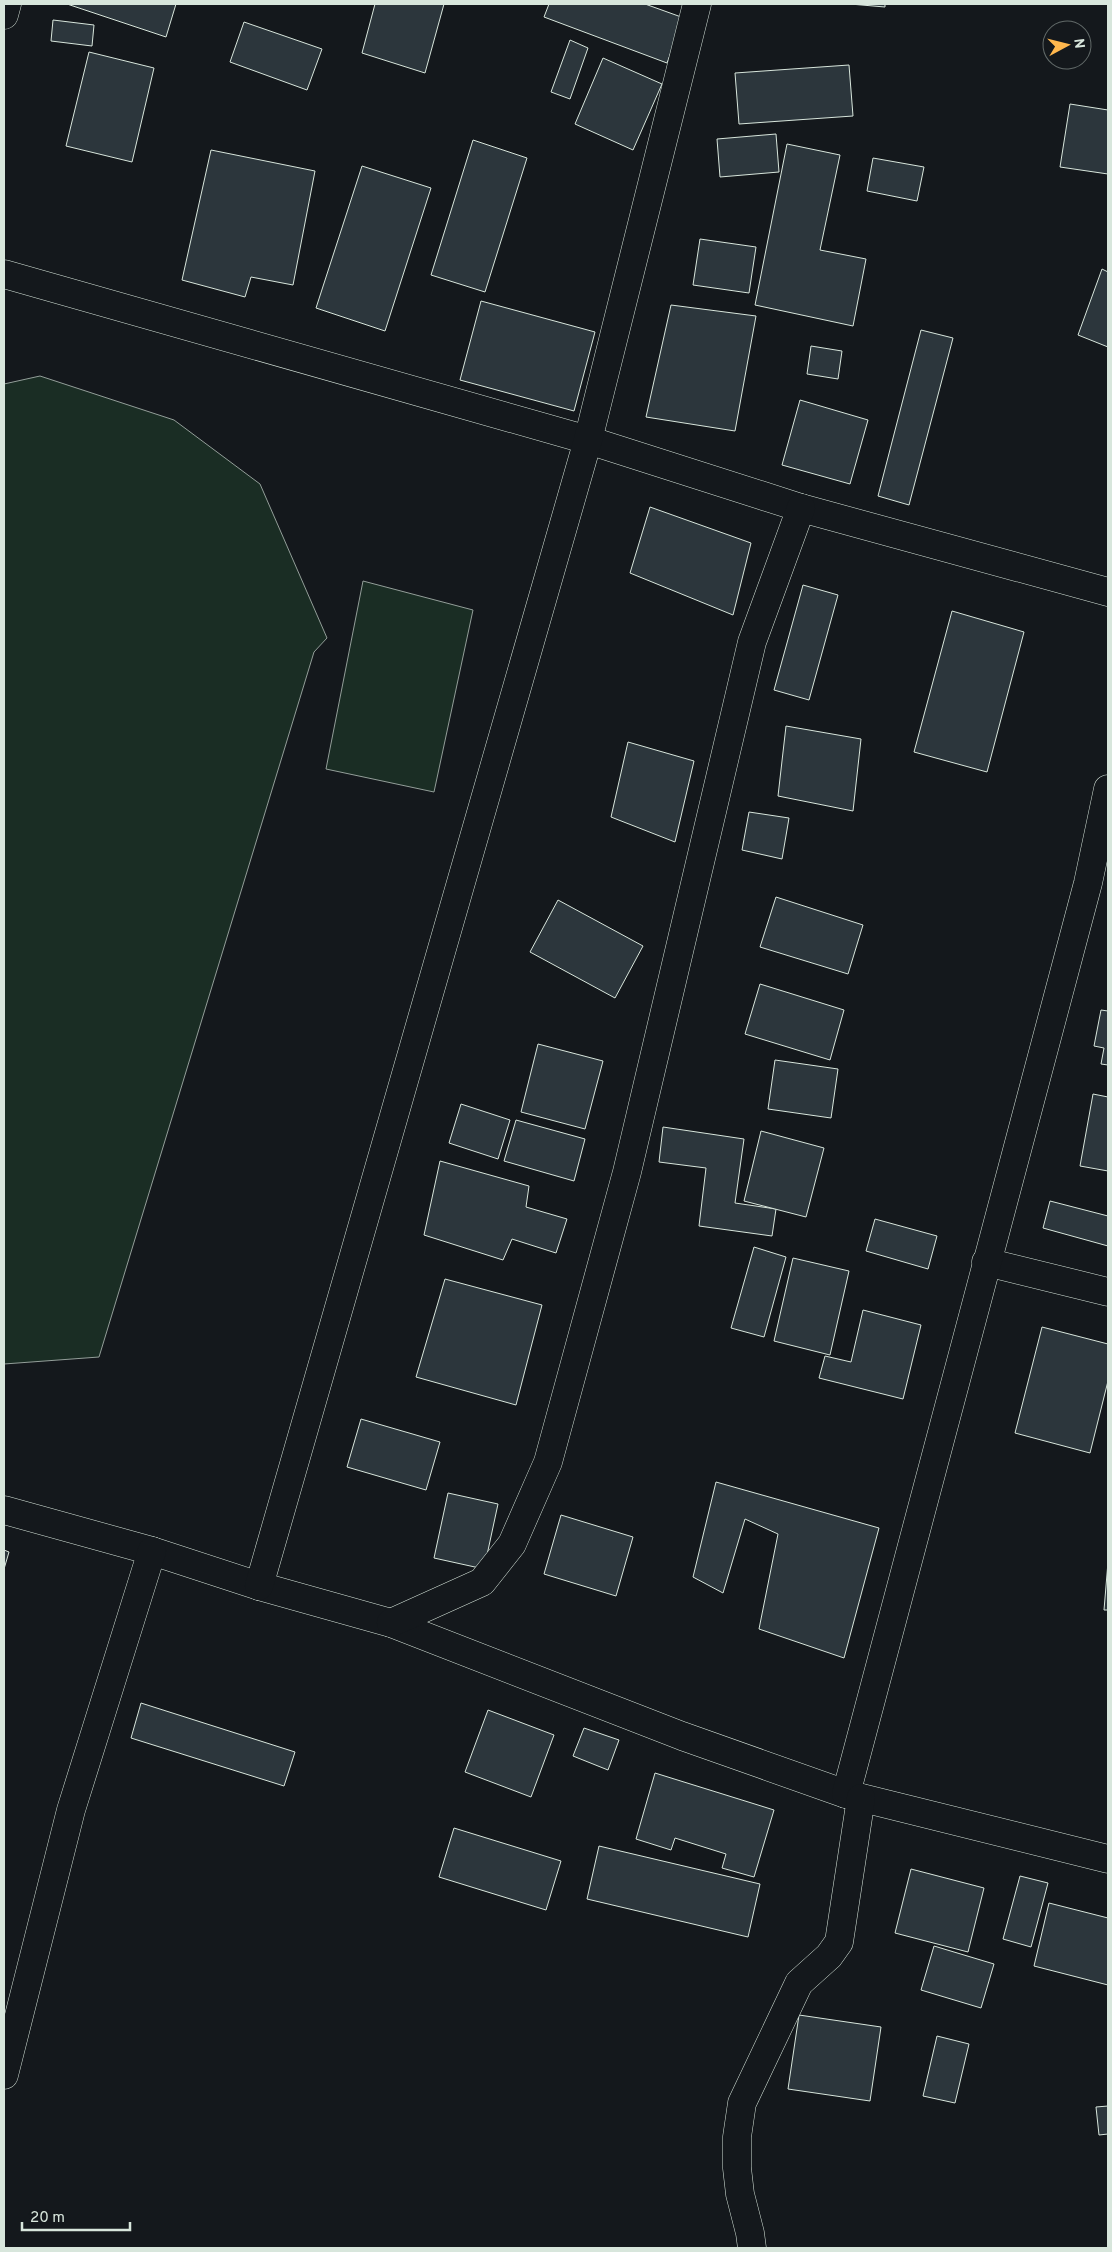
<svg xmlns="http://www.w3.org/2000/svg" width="1112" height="2252" viewBox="0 0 1112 2252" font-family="Overpass,sans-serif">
<rect width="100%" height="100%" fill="#14181c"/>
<g fill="#1a2d24" stroke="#939e99">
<polygon points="40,376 174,420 260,484 327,638 314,652 99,1357 4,1364 4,384"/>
<polygon points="363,581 473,610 434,792 326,769"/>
</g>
<g fill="#2c363c" stroke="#d8e6dc">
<polygon points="67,4 176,4 166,37"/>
<polygon points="375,4 444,4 425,73 362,53"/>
<polygon points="549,4 645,4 684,18 667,63 544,17"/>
<polygon points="850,4 885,4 885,7"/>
<polygon points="53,20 94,25 92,46 51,41"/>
<polygon points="244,22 322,49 307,90 230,62"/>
<polygon points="570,40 588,48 570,99 551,92"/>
<polygon points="89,52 154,68 132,162 66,146"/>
<polygon points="603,58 662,84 633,150 575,124"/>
<polygon points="849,65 853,116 739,124 735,73"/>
<polygon points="1070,104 1108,110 1108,174 1060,167"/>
<polygon points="776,134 779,172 720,177 717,139"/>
<polygon points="473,140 527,158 485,292 431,275"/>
<polygon points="787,144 840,155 820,250 866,259 853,326 755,305"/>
<polygon points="211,150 315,171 293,285 251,277 245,297 182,280"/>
<polygon points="873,158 924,167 917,201 867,191"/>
<polygon points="362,166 431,188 385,331 316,308"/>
<polygon points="700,239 756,247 749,293 693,285"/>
<polygon points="1102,269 1108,272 1108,347 1078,335"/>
<polygon points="481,301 595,332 574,411 460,380"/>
<polygon points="671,305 756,316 735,431 646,417"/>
<polygon points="921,330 953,338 909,505 878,496"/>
<polygon points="811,346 842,351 838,379 807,374"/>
<polygon points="800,400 868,420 850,484 782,465"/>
<polygon points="650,507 751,543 733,615 630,573"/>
<polygon points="803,585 838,595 809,700 774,690"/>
<polygon points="952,611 1024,632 987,772 914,752"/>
<polygon points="786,726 861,739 853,811 778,796"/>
<polygon points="628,742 694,761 675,842 611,817"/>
<polygon points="749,812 789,818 782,859 742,850"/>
<polygon points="776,897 863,925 848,974 760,947"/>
<polygon points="558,900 643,946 615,998 530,952"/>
<polygon points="760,984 844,1010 830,1060 745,1034"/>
<polygon points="1101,1010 1108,1011 1108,1065 1101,1064 1104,1048 1094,1046"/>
<polygon points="538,1044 603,1061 585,1129 521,1112"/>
<polygon points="775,1060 838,1069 831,1118 768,1109"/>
<polygon points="1093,1094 1108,1097 1108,1171 1080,1166"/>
<polygon points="461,1104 510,1120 498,1159 449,1143"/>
<polygon points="516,1120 585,1139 574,1181 504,1161"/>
<polygon points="663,1127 744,1139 735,1203 776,1209 772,1236 699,1226 706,1168 659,1162"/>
<polygon points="761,1131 824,1148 806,1217 744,1201"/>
<polygon points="440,1161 529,1186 526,1207 567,1219 556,1253 512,1239 503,1260 424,1235"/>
<polygon points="1050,1201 1108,1216 1108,1246 1043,1228"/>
<polygon points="875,1219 937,1236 928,1269 866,1251"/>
<polygon points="754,1247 786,1257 764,1337 731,1328"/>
<polygon points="793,1258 849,1271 830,1355 774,1341"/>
<polygon points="445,1279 542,1305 516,1405 416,1377"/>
<polygon points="863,1310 921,1325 903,1399 819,1378 825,1356 851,1362"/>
<polygon points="1042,1327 1108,1344 1108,1381 1090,1453 1015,1433"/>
<polygon points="361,1419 440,1442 426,1490 347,1467"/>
<polygon points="716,1482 879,1528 844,1658 759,1629 778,1534 745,1519 723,1593 693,1577"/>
<polygon points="448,1493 498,1504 484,1569 434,1558"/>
<polygon points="561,1515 633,1537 616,1596 544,1574"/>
<polygon points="4,1550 9,1552 4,1569"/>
<polygon points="1108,1562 1108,1610 1104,1610"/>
<polygon points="141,1703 295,1752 284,1786 131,1738"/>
<polygon points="488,1710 554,1735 531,1797 465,1772"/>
<polygon points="584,1728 619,1740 608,1770 573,1756"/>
<polygon points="655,1773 774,1810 754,1877 722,1868 726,1854 675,1838 671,1850 636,1839"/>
<polygon points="454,1828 561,1861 546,1910 439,1877"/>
<polygon points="599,1846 760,1884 748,1937 587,1899"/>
<polygon points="911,1869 984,1888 968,1952 895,1933"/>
<polygon points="1020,1876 1048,1883 1031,1947 1003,1939"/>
<polygon points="1049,1903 1108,1918 1108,1985 1034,1966"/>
<polygon points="934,1946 994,1964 981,2008 921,1990"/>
<polygon points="799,2015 881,2027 870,2101 788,2089"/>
<polygon points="937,2036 969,2044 955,2103 923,2096"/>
<polygon points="1108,2106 1108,2134 1099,2135 1096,2107"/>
</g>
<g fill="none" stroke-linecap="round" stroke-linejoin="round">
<defs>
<g id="minor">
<polyline points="4,15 7,4"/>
<polyline points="4,274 588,440 801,508 1108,592"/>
<polyline points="986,1262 1108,1292"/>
<polyline points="4,1510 152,1551 259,1586 391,1623 682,1736 846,1794 1108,1859"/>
<polyline points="259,1586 588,440 697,4"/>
<polyline points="391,1623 482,1582 512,1544 548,1462 627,1172 752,642 801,508"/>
<polyline points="846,1794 1088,883 1108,789"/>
<polyline points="4,2075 71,1810 152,1551"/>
<polyline points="752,2248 750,2233 740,2194 737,2168 737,2137 742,2103 799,1983 829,1956 839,1942 861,1798"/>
</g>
</defs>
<use href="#minor" stroke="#d8e6dc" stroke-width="29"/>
<use href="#minor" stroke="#14181c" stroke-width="28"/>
</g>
<rect width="1112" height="2252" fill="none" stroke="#d8e6dc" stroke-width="10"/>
<g transform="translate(1067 45) rotate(83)"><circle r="24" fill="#14181c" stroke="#626a69"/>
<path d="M0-4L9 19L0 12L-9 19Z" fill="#ffb74d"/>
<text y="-8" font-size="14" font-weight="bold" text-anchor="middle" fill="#d8e6dc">N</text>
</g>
<path d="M22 2222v8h108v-8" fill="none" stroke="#d8e6dc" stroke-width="2.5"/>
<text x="30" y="2222" font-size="15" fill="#d8e6dc" stroke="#14181c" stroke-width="4" paint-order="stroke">20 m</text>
</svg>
